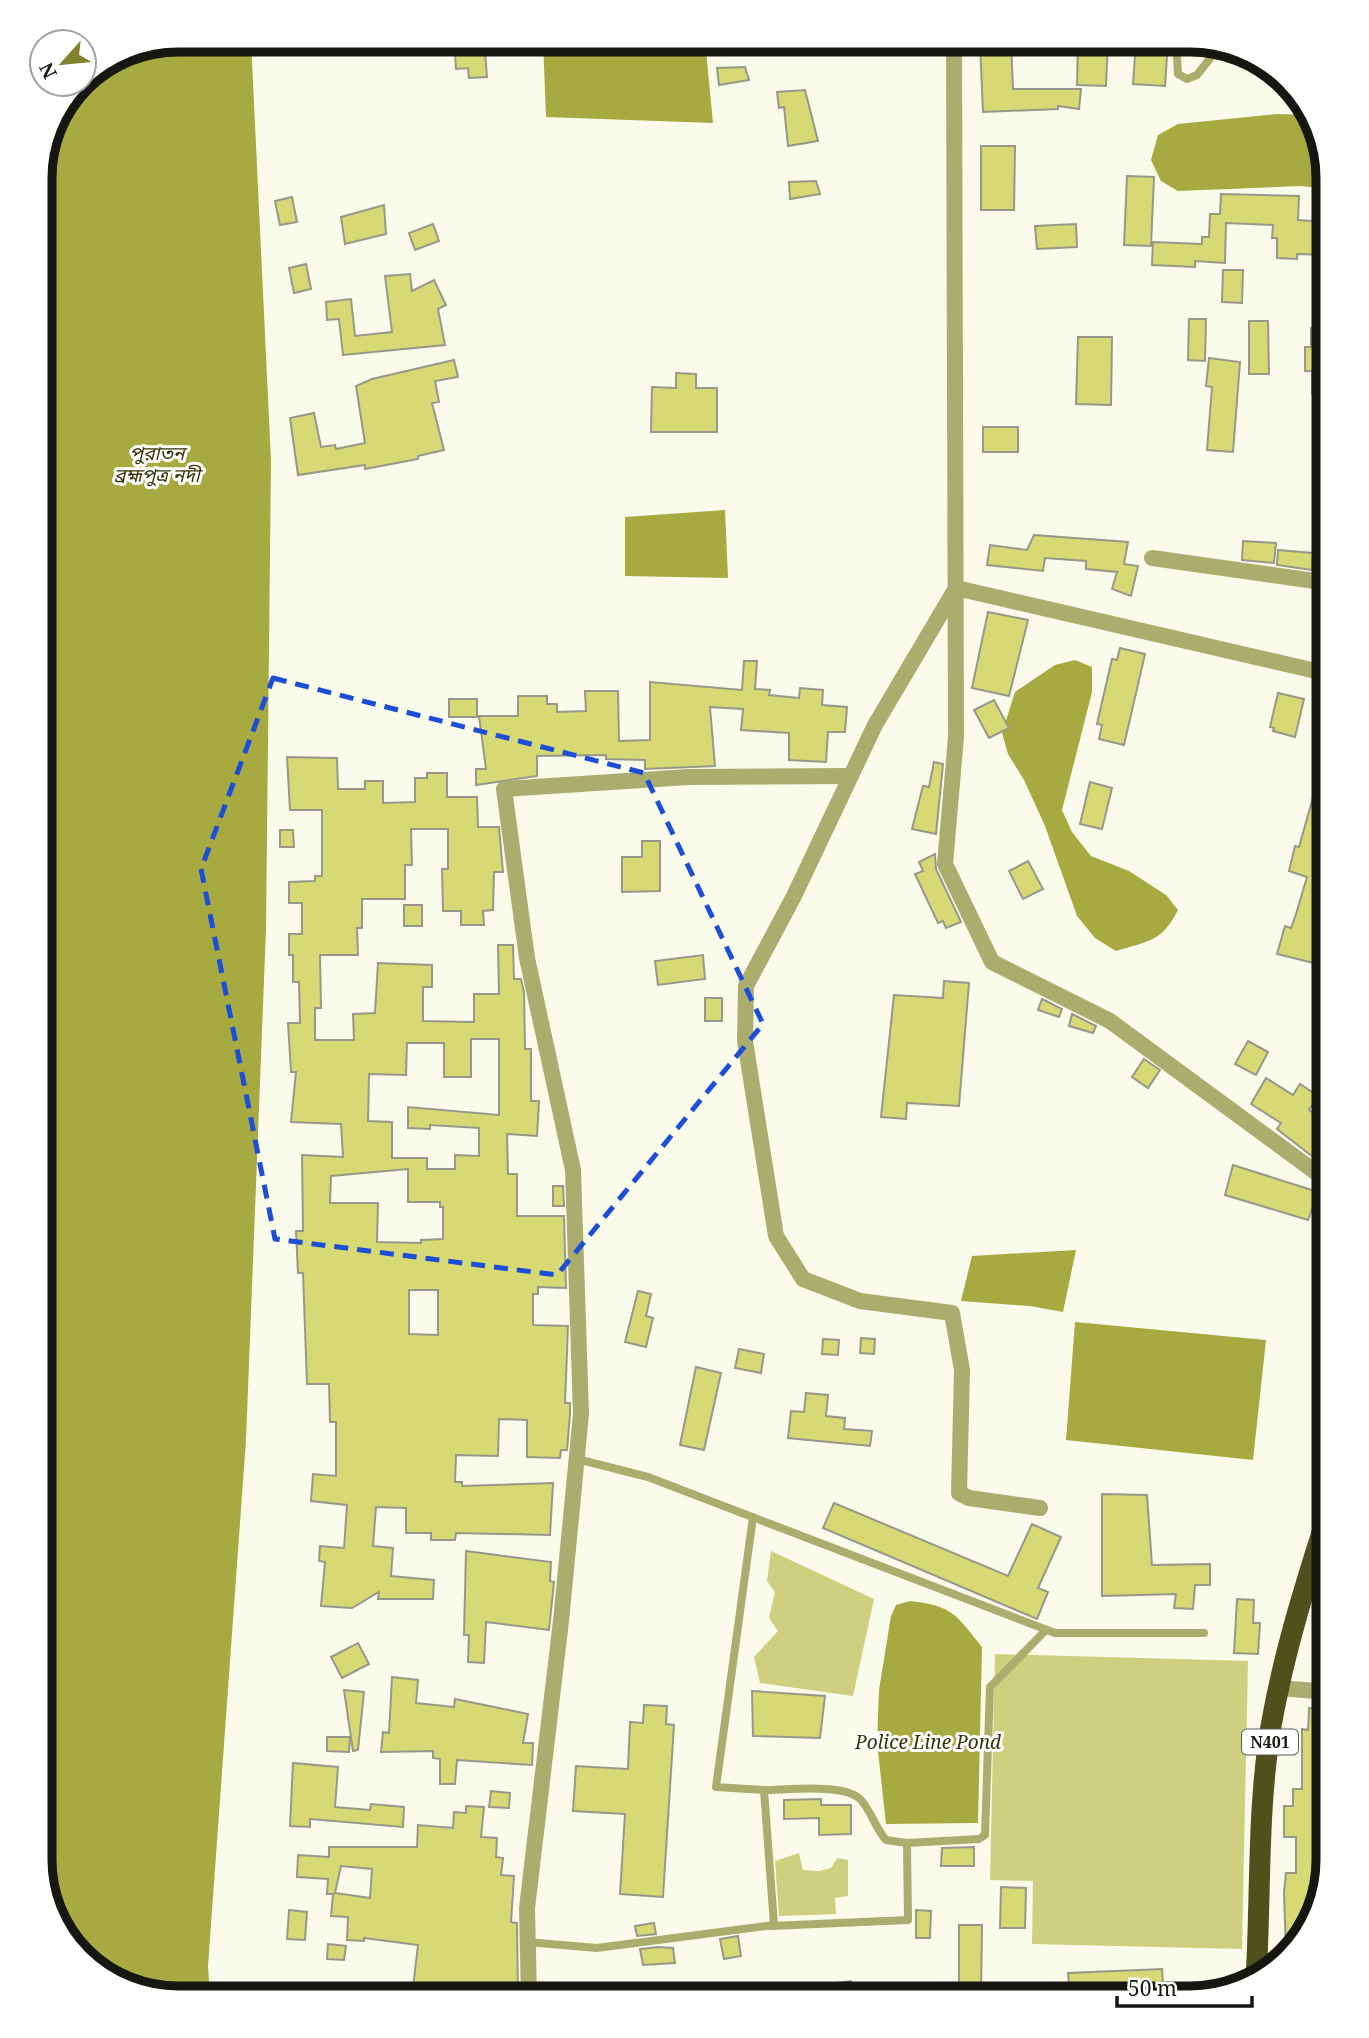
<svg xmlns="http://www.w3.org/2000/svg" width="1369" height="2038" viewBox="0 0 1369 2038" font-family="'Noto Serif','Noto Sans Bengali',serif">
<rect width="100%" height="100%" fill="#fafbeb"/>
<g fill="#ced07f">
<polygon points="771,1551 874,1599 853,1696 760,1683 754,1657 778,1631 769,1618 775,1592 767,1581"/>
<polygon points="995,1654 1248,1661 1242,1949 1032,1944 1033,1881 990,1880"/>
<polygon points="799,1853 803,1870 819,1871 831,1868 837,1858 848,1860 848,1896 835,1898 836,1914 779,1916 775,1861"/>
</g>
<g fill="#a7a941">
<polygon points="179,40 251,40 271,461 266,929 246,1440 208,1966 210,1997 170,1997 109,1979 59,1928 40,1859 41,170 51,125 79,84 84,84 84,79 126,51"/>
<polygon points="543,40 705,40 713,123 546,117"/>
<polygon points="1277,114 1312,115 1329,189 1300,186 1178,191 1161,181 1151,160 1158,135 1178,124"/>
<polygon points="725,510 728,578 625,576 625,517"/>
<path d="M1075,660l17,7v25l-30,118 10,22 19,24 38,15 37,24 12,15c-16,32 -30,31 -62,41l-21,-13 -18,-22 -32,-90 -21,-46 -16,-26 -6,-21 13,-41 40,-27z"/>
<polygon points="1076,1250 1063,1312 1030,1306 961,1301 972,1256"/>
<polygon points="1075,1322 1266,1340 1253,1460 1066,1440"/>
<path d="M910,1601c44,5 46,14 72,46l-4,176 -92,1 -9,-82 2,-52 12,-74 5,-11z"/>
</g>
<g fill="#d7da74" stroke="#979889" stroke-width="2" fill-rule="evenodd">
<polygon points="1078,40 1108,40 1106,86 1077,85"/>
<polygon points="1136,41 1168,41 1165,86 1133,84"/>
<polygon points="980,43 1011,43 1013,89 1081,89 1079,109 1058,106 1058,109 983,112"/>
<polygon points="485,51 487,77 469,78 468,68 456,69 455,53"/>
<polygon points="745,67 749,80 719,85 717,68"/>
<polygon points="805,90 818,141 788,146 784,107 779,108 777,92"/>
<polygon points="981,146 1015,146 1014,210 981,210"/>
<polygon points="1127,176 1154,177 1151,246 1124,245"/>
<polygon points="816,181 820,194 790,199 789,182"/>
<polygon points="1221,194 1299,196 1298,220 1327,222 1326,255 1297,254 1297,259 1277,258 1277,238 1272,238 1273,225 1226,223 1225,263 1195,261 1195,267 1152,265 1153,242 1202,244 1202,237 1209,237 1210,214 1220,214"/>
<polygon points="292,197 297,222 280,225 275,201"/>
<polygon points="384,205 386,234 345,244 341,217"/>
<polygon points="433,224 439,241 415,250 409,233"/>
<polygon points="1076,224 1077,247 1037,249 1035,226"/>
<polygon points="306,264 311,289 294,293 289,268"/>
<polygon points="1223,270 1243,270 1242,303 1222,302"/>
<polygon points="410,274 412,291 434,280 446,305 438,309 445,345 343,355 339,319 327,320 326,302 351,299 355,336 392,332 385,276"/>
<polygon points="1189,319 1206,319 1205,361 1188,360"/>
<polygon points="1249,321 1268,321 1269,374 1249,374"/>
<polygon points="1311,328 1329,328 1329,394 1312,394 1312,371 1305,371 1305,347 1311,347"/>
<polygon points="1078,337 1112,337 1111,405 1076,404"/>
<polygon points="1209,358 1240,362 1233,452 1207,450 1212,387 1206,386"/>
<polygon points="454,360 458,377 435,381 439,402 432,403 444,450 418,456 418,459 365,469 365,465 298,475 290,418 314,413 321,447 335,445 336,449 365,443 356,386 372,379"/>
<polygon points="676,373 696,374 696,388 717,388 717,432 651,432 652,387 676,388"/>
<rect x="983" y="427" width="35" height="25"/>
<polygon points="1034,535 1128,542 1124,564 1138,566 1131,596 1112,589 1117,572 1086,569 1086,561 1045,558 1043,571 987,565 990,545 1027,550"/>
<polygon points="1243,541 1276,543 1274,563 1242,560"/>
<polygon points="1278,550 1313,553 1312,570 1277,565"/>
<polygon points="988,612 1028,620 1009,696 972,688"/>
<polygon points="1120,648 1145,654 1124,745 1099,739 1102,725 1097,724 1112,659 1117,660"/>
<polygon points="744,661 757,661 755,689 770,690 769,695 799,698 800,688 823,690 822,705 847,707 845,732 828,732 826,762 789,760 789,733 741,730 743,709 710,707 715,766 645,769 645,760 606,759 606,755 537,756 537,776 476,785 476,769 486,769 479,716 518,716 518,696 547,696 547,704 557,704 557,712 586,711 585,691 618,691 619,741 650,740 650,682 742,690"/>
<polygon points="1278,693 1304,699 1295,737 1273,731 1274,728 1270,727"/>
<rect x="449" y="699" width="28" height="18"/>
<polygon points="994,700 1009,728 989,738 974,710"/>
<path d="M287,757l50,1 1,31h27v-8h18v22l32,-1v-24h12v-5h20v24h30l1,30h21l4,45h-9l-1,38 -10,1 1,14h-23v-14h-18l-1,-42h6v-40h-37l1,36h-7v34h-43v29h-5l1,27h-38l1,53h-6v32h39l-1,-26 22,-1 3,-50 54,2v22h-9v34l51,1v-28h25l-1,-49h15l1,34h7l3,13 1,57h6v52h8l-2,35 -30,-2 1,40h9v42h47l2,72 -28,-1v7h-5v31l35,1 -3,77h5v11l-3,36h-6l-1,8 -33,-1v-37l-28,-1 -1,37 -42,-1 -1,27h7v4l91,-3 -3,52 -94,-2 -1,7h-24v-7h-25v-25l-30,-1 -3,39 20,2 -2,28 43,4 -1,19h-55l1,-7 -27,16 -31,-2 4,-44 -6,-1 1,-15 24,2 3,-43 -36,-4 2,-27 23,2v-54h-6l-1,-38h-22l-4,-111h-5l-2,-42h7l-1,-76 41,2 -2,-33 -50,-2 5,-50h-5l-3,-49h12l-1,-41h-6v-27h-4v-21h13v-31h-13v-21l26,-1v-5h7v-66h-32zM471,1039h28v76l-91,-8v21l22,1v-4l49,3v28l-24,-1v14h-28v-11h-35v-36l-24,-1 1,-47 37,1 1,-32h37v34h27zM408,1169v33h32v5h3v32l-22,1v3l-44,-1 1,-39h-48l1,-27zM409,1290h29v45l-29,-1z"/>
<polygon points="934,762 943,764 936,834 912,829 923,786 929,787"/>
<polygon points="1090,782 1112,788 1102,829 1080,824"/>
<polygon points="1317,783 1329,786 1329,874 1318,914 1326,916 1320,939 1325,940 1318,964 1277,954 1285,926 1291,928 1296,914 1307,877 1289,871 1295,846 1299,847"/>
<polygon points="280,830 293,830 294,847 280,847"/>
<polygon points="642,841 660,841 660,891 622,892 622,857 642,857"/>
<polygon points="935,854 936,869 961,922 946,928 943,921 938,923 915,874 923,871 919,862"/>
<polygon points="1028,861 1043,889 1023,899 1009,871"/>
<rect x="404" y="905" width="18" height="21"/>
<polygon points="703,955 705,979 658,985 655,961"/>
<polygon points="944,981 969,983 959,1106 907,1103 906,1119 881,1117 894,995 943,998"/>
<rect x="705" y="998" width="17" height="23"/>
<polygon points="1042,999 1062,1009 1059,1017 1038,1010"/>
<polygon points="1072,1014 1096,1026 1093,1033 1069,1026"/>
<polygon points="1248,1041 1268,1052 1256,1075 1235,1064"/>
<polygon points="1144,1059 1160,1070 1148,1088 1132,1077"/>
<polygon points="1266,1078 1293,1095 1300,1084 1318,1096 1309,1110 1329,1124 1326,1167 1277,1129 1281,1123 1251,1104"/>
<polygon points="1233,1165 1318,1192 1308,1220 1225,1195"/>
<polygon points="553,1186 563,1186 564,1206 553,1206"/>
<polygon points="1323,1257 1329,1258 1329,1300 1314,1297"/>
<polygon points="638,1291 651,1294 646,1316 653,1318 646,1347 625,1342"/>
<polygon points="861,1338 875,1339 874,1354 860,1353"/>
<polygon points="823,1339 839,1340 838,1355 822,1354"/>
<polygon points="739,1349 764,1354 761,1373 735,1368"/>
<polygon points="696,1367 721,1373 704,1450 680,1445"/>
<polygon points="806,1393 828,1395 826,1416 845,1418 844,1429 872,1431 870,1446 788,1438 791,1411 804,1412"/>
<polygon points="1102,1494 1147,1495 1152,1565 1210,1564 1210,1585 1195,1585 1193,1609 1174,1608 1176,1594 1102,1596"/>
<polygon points="834,1503 1008,1576 1032,1524 1061,1537 1038,1588 1048,1592 1037,1619 823,1528"/>
<polygon points="466,1551 551,1562 550,1581 554,1582 549,1630 486,1622 484,1663 468,1662 469,1635 464,1635"/>
<polygon points="1237,1599 1254,1600 1253,1623 1260,1623 1258,1654 1234,1653"/>
<polygon points="358,1643 369,1664 342,1678 331,1657"/>
<polygon points="392,1677 418,1680 416,1703 454,1707 455,1699 528,1714 523,1743 533,1743 532,1765 457,1760 455,1784 440,1784 440,1759 433,1758 433,1751 381,1752 383,1732 389,1733"/>
<polygon points="344,1690 364,1692 358,1750 353,1751"/>
<polygon points="752,1691 825,1696 820,1738 753,1736"/>
<polygon points="644,1705 667,1706 666,1724 674,1725 663,1897 620,1894 625,1814 573,1811 576,1766 628,1769 630,1722 643,1723"/>
<polygon points="1309,1708 1329,1709 1329,1859 1310,1929 1286,1953 1284,1892 1286,1873 1296,1873 1296,1837 1284,1837 1284,1806 1293,1806 1293,1789 1302,1789 1302,1729 1308,1730"/>
<polygon points="327,1737 350,1737 349,1752 327,1751"/>
<polygon points="293,1763 338,1767 335,1807 370,1810 371,1804 404,1807 403,1827 310,1819 310,1827 290,1826"/>
<polygon points="491,1791 510,1793 509,1808 489,1807"/>
<polygon points="821,1799 821,1805 851,1805 851,1834 819,1835 819,1818 784,1819 784,1800"/>
<path d="M466,1806l18,1 -3,30 16,1 -1,19 7,1 -2,17 13,1 -3,46 6,1 1,75h-88v-9l-17,-1 5,-43 -54,-7v3l-17,-1 1,-23 -17,-1 2,-22h-6l1,-15 -31,-2 1,-22 31,2v-10h88l1,-22 35,3 1,-16 12,1zM341,1866l31,3 -2,29 -35,-5z"/>
<polygon points="974,1847 974,1866 941,1866 942,1848"/>
<polygon points="1001,1887 1026,1888 1025,1928 1000,1928"/>
<polygon points="289,1910 307,1912 305,1940 287,1939"/>
<polygon points="916,1910 931,1911 930,1938 916,1938"/>
<polygon points="654,1923 656,1934 637,1936 635,1926"/>
<polygon points="959,1925 982,1925 981,1998 959,1998"/>
<polygon points="738,1936 741,1956 724,1959 720,1939"/>
<polygon points="328,1944 346,1946 344,1960 327,1959"/>
<polygon points="658,1947 673,1948 675,1963 643,1965 640,1949"/>
<polygon points="1162,1969 1164,1998 1070,1998 1068,1973"/>
<polygon points="851,1981 853,1998 795,1998 795,1988"/>
</g>
<g fill="none" stroke-linecap="round" stroke-linejoin="round">
<g stroke="#aaad6e" stroke-width="8">
<polyline points="1176,41 1178,74 1187,79 1197,75 1219,47"/>
<polyline points="577,1459 648,1477 1055,1633 1204,1633"/>
<path d="M764,1790c23,0 80,-7 96,9 11,11 15,29 26,41l21,3"/>
<polyline points="771,1926 908,1920 907,1843 979,1839 985,1835 990,1687 1046,1630"/>
<polyline points="527,1942 597,1948 774,1925 764,1790 716,1787 753,1517"/>
</g>
<g stroke="#aaad6e" stroke-width="16">
<polyline points="954,40 956,737 945,864 992,962 1110,1021 1329,1182"/>
<polyline points="1152,558 1329,583"/>
<polyline points="1040,1508 969,1498 959,1493 962,1370 952,1313 860,1301 803,1279 776,1236 745,1041 746,986 794,896 875,725 956,588 1329,674"/>
<polyline points="1279,1688 1329,1692"/>
<polyline points="529,1998 527,1908 561,1621 581,1414 573,1170 527,958 504,789 688,777 851,776"/>
</g>
<path stroke="#4f501b" stroke-width="21" d="M1256,1980c5,-84 1,-170 15,-254 13,-74 35,-144 58,-215"/>
</g>
<path fill="none" stroke="#1d4ed8" stroke-width="5" stroke-dasharray="14 9" stroke-linejoin="round" d="M273,678l371,95 119,251 -206,251 -282,-36 -74,-370z"/>
<g text-anchor="middle" dominant-baseline="central" stroke-width="6" stroke-linejoin="round" paint-order="stroke">
<rect fill="#fff" stroke="#5c5d58" stroke-width="2" x="1242" y="1729.5" width="56" height="25" rx="5"/>
<g font-size="16" font-weight="bold" fill="#161711">
<text x="1270" y="1742">N401</text>
</g>
<g font-size="19" font-style="italic" fill="#323306" stroke="#fff">
<text x="157" y="453">পুরাতন<tspan x="157" dy="22">ব্রহ্মপুত্র নদী</tspan></text>
<text x="928" y="1742">Police Line Pond</text>
</g>
</g>
<path d="M0 0H1369V2038H0ZM178 52H1190A126 126 0 0 1 1316 178V1860A126 126 0 0 1 1190 1986H178A126 126 0 0 1 52 1860V178A126 126 0 0 1 178 52Z" fill="#fff" fill-rule="evenodd"/>
<path fill="none" stroke="#161711" stroke-width="9" d="M178 52H1190A126 126 0 0 1 1316 178V1860A126 126 0 0 1 1190 1986H178A126 126 0 0 1 52 1860V178A126 126 0 0 1 178 52Z"/>
<g transform="translate(63 63) rotate(243)"><circle r="33" fill="#ffffff" stroke="#a2a2a0" stroke-width="2"/>
<path d="M0-5L12 26L0 18L-12 26Z" fill="#81822b"/>
<text y="-10" font-size="19" font-weight="bold" text-anchor="middle" fill="#161711">N</text>
</g>
<path d="M1117 1996v10h135v-10" fill="none" stroke="#161711" stroke-width="3.5"/>
<text x="1128" y="1996" font-size="21" fill="#161711" stroke="#ffffff" stroke-width="5" paint-order="stroke">50 m</text>
</svg>
